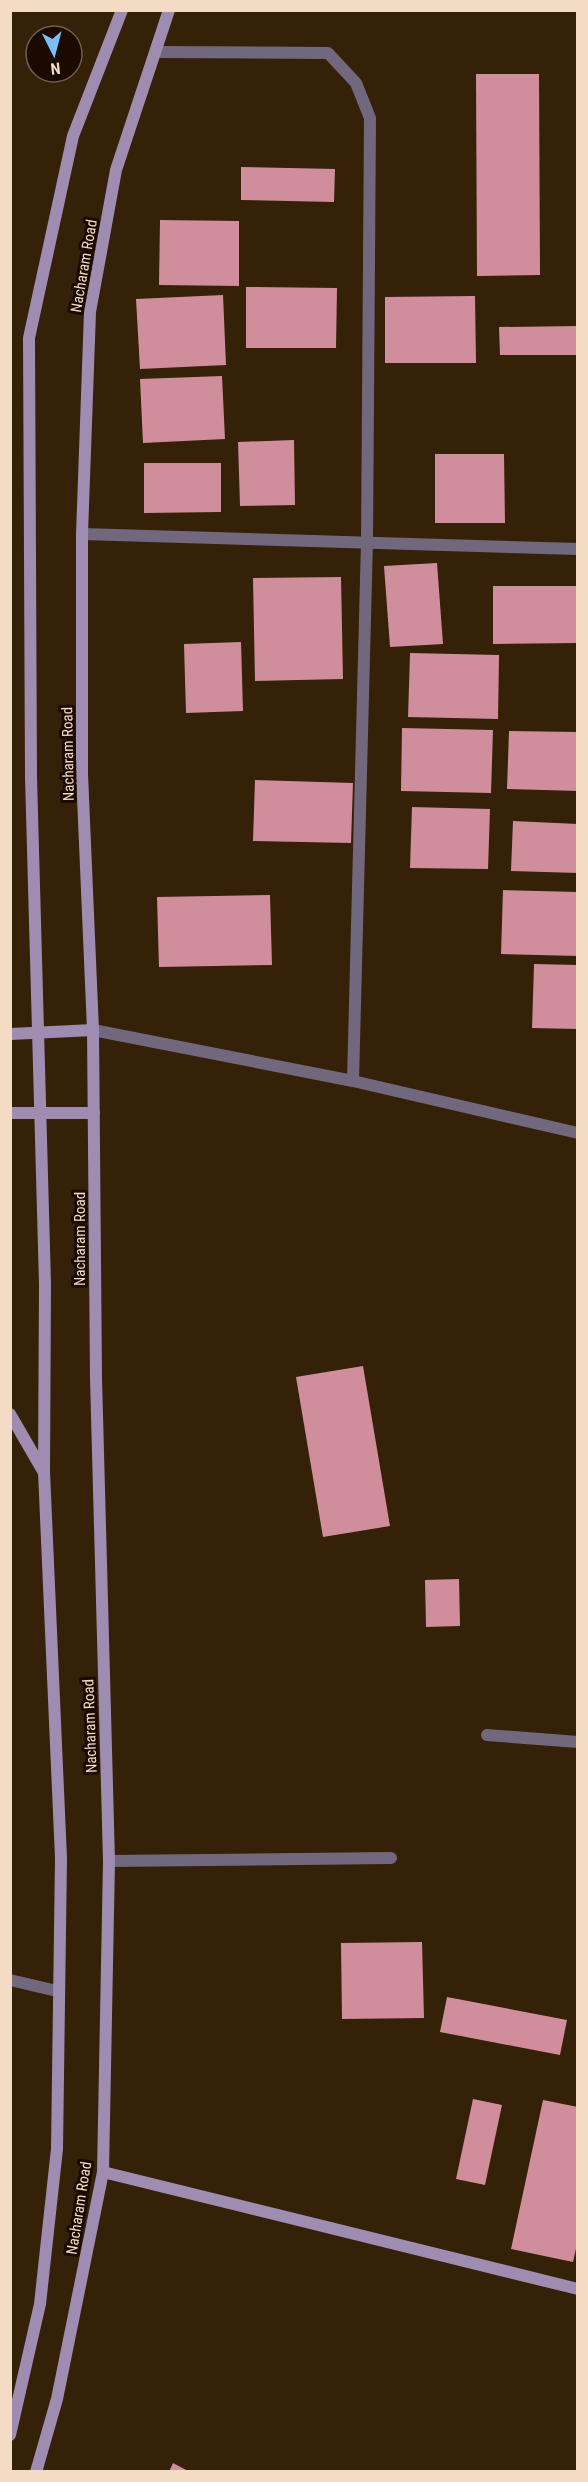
<svg xmlns="http://www.w3.org/2000/svg" width="588" height="2482" viewBox="0 0 588 2482" font-family="'Roboto Condensed',sans-serif">
<rect width="100%" height="100%" fill="#352008"/>
<g fill="#d08e9c">
<polygon points="476,74 539,74 540,275 477,276"/>
<polygon points="241,167 335,169 334,202 241,200"/>
<polygon points="160,220 239,221 239,286 159,285"/>
<polygon points="246,287 337,288 336,348 246,348"/>
<polygon points="223,295 226,365 140,369 136,299"/>
<polygon points="475,296 476,363 385,363 385,297"/>
<polygon points="578,326 578,355 500,355 499,327"/>
<polygon points="222,376 225,439 143,443 140,379"/>
<polygon points="294,440 295,505 240,506 238,442"/>
<polygon points="435,454 504,454 505,523 435,523"/>
<polygon points="144,463 221,463 221,512 144,513"/>
<polygon points="437,563 443,644 390,647 384,566"/>
<polygon points="341,577 343,679 255,681 253,578"/>
<polygon points="493,586 578,586 578,643 493,644"/>
<polygon points="241,642 243,711 186,713 184,644"/>
<polygon points="410,653 499,655 498,719 408,717"/>
<polygon points="402,728 493,730 491,793 401,791"/>
<polygon points="509,731 578,732 578,791 507,789"/>
<polygon points="255,780 353,783 351,843 253,841"/>
<polygon points="412,807 490,809 488,869 410,868"/>
<polygon points="513,821 578,824 578,873 511,871"/>
<polygon points="503,890 578,892 578,956 501,954"/>
<polygon points="270,895 272,965 159,967 157,897"/>
<polygon points="534,964 578,965 578,1029 532,1028"/>
<polygon points="363,1366 390,1526 323,1537 296,1377"/>
<polygon points="459,1579 460,1626 426,1627 425,1580"/>
<polygon points="422,1942 424,2018 342,2019 341,1943"/>
<polygon points="447,1997 567,2020 560,2055 440,2032"/>
<polygon points="473,2099 502,2105 485,2185 456,2179"/>
<polygon points="543,2100 578,2107 578,2240 573,2262 511,2249"/>
<polygon points="173,2463 190,2472 169,2472"/>
</g>
<g fill="none" stroke-linecap="round" stroke-linejoin="round">
<g stroke="#72687e" stroke-width="12">
<polyline points="487,1735 578,1742"/>
<polyline points="10,1980 57,1991"/>
</g>
<g stroke="#72687e" stroke-width="12">
<polyline points="157,52 328,53 356,83 370,118 367,541 353,1081"/>
<polyline points="82,534 578,549"/>
<polyline points="93,1030 353,1081 578,1133"/>
<polyline points="109,1861 391,1858"/>
</g>
<g stroke="#9e8db1" stroke-width="12">
<polyline points="10,1034 93,1030"/>
<polyline points="10,1113 94,1113"/>
<polyline points="10,1414 43,1471"/>
<polyline points="103,2172 578,2289"/>
<polyline points="10,2435 40,2304 57,2149 61,1858 44,1472 45,1284 31,777 29,338 73,136 122,10"/>
<polyline points="36,2472 57,2399 103,2172 109,1861 96,1378 93,1030 82,774 82,534 90,312 116,170 169,10"/>
</g>
</g>
<g text-anchor="middle" dominant-baseline="central" stroke-width="6" stroke-linejoin="round" paint-order="stroke">
<g font-size="15" fill="#f3dbc4" stroke="#1a0a00">
<text transform="translate(84 266) rotate(-80)">Nacharam Road</text>
<text transform="translate(68 754) rotate(-91)">Nacharam Road</text>
<text transform="translate(80 1239) rotate(-90)">Nacharam Road</text>
<text transform="translate(90 1726) rotate(-92)">Nacharam Road</text>
<text transform="translate(79 2208) rotate(-81)">Nacharam Road</text>
</g>
</g>
<rect width="588" height="2482" fill="none" stroke="#f3dbc4" stroke-width="24"/>
<g transform="translate(54 54) rotate(174)"><circle r="28" fill="#1a0a00" stroke="#715e4e" stroke-width="1.5"/>
<path d="M0-4.5L10 22L0 15L-10 22Z" fill="#7bbef8"/>
<text y="-9" font-size="16" font-weight="bold" text-anchor="middle" fill="#f3dbc4">N</text>
</g>
</svg>
